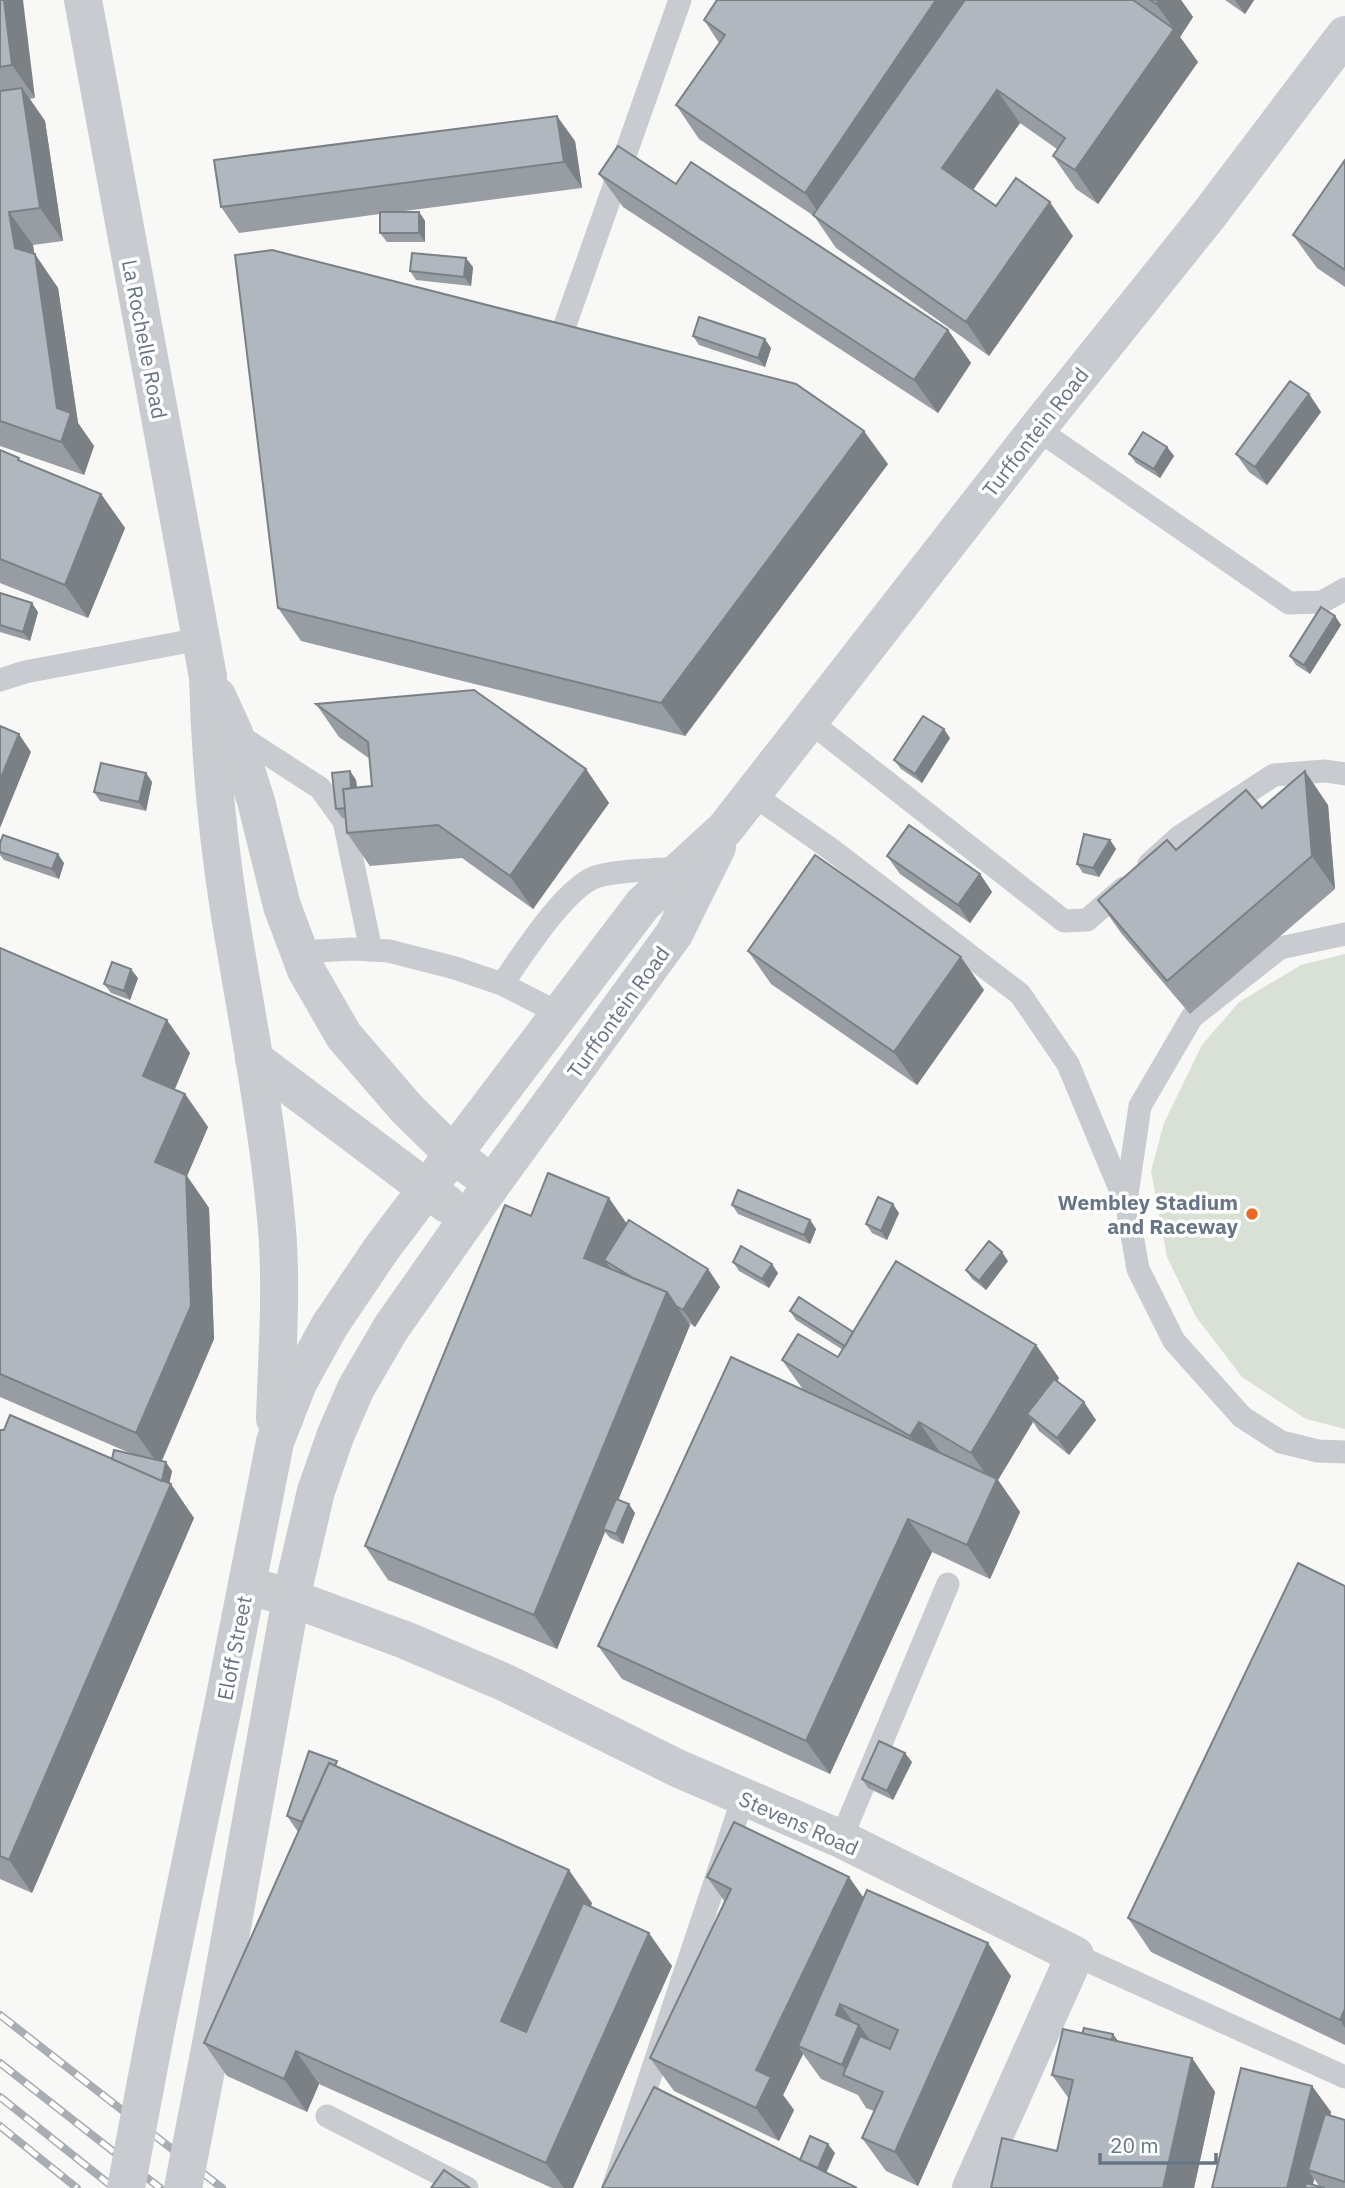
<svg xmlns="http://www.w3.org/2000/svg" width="1345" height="2188" viewBox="0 0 1345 2188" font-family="'IBM Plex Sans',sans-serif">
<rect width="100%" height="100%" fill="#f8f9f6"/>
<polygon fill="#d9e1d6" points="1345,954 1345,1429 1306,1419 1242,1377 1196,1317 1167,1257 1151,1171 1164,1123 1202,1045 1239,1002 1301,965"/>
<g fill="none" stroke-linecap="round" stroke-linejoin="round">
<g stroke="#c8cbcf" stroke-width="23">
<polyline points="565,325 680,0"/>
<polyline points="1037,429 1289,603 1322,602 1345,589"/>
<polyline points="0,680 25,672 200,639"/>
<polyline points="809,721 1064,921 1087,920 1124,888"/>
<polyline points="235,733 320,788 344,821 371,950"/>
<polyline points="752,794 832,850 1020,994 1068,1064 1125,1201"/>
<polyline points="1149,864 1179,837 1274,775 1325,771 1345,774"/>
<polyline points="1345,934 1280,948 1192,1017 1140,1106 1126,1201 1138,1269 1174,1341 1242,1417 1281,1442 1318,1451 1345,1452"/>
<polyline points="299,952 353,949 389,951 455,968 502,984 560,1014"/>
<path d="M502,984c20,-28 60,-92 91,-106 18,-8 66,-8 87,-10"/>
<polyline points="841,1839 948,1584"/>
<polyline points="1075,1955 1345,2077"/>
<polyline points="327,2116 467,2188"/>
<polyline points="613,2188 743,1798"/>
</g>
<g stroke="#c8cbcf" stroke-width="38">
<polyline points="83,0 208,677"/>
<polyline points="247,1585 291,1598 405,1640 506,1683 677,1768 841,1839 1075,1955 971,2188"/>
</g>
<g stroke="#c8cbcf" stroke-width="38">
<path d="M208,677c2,78 9,155 21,232 17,106 39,213 48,320 5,61 0,128 -2,190"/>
<polyline points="217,696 234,733 256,801 282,906 306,970 344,1036 407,1109 453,1154 474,1170"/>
<polyline points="254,1059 447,1204"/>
<polyline points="157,2024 223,1706 275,1442 298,1383 330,1325 382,1248 643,904 725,829 1037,429 1208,216 1345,35"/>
<polyline points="212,2039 291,1598 316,1491 336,1434 356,1388 391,1328 492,1184 674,934 717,847"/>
</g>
<defs>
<g id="rail">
<polyline points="0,2015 222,2188"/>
<polyline points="0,2063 160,2188"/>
<polyline points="0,2097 114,2188"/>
<polyline points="0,2126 77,2188"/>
</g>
</defs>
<use href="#rail" stroke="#a8adb4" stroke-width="8"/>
<use href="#rail" stroke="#fff" stroke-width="5" stroke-dasharray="16" stroke-linecap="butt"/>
<g stroke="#c8cbcf" stroke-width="38">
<polyline points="126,2188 157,2024"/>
<polyline points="183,2188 212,2039"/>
</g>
</g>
<g fill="#979da3" fill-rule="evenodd">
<polygon points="0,0 35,98 30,99 45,121 63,241 33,245 34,254 58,288 78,423 94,446 84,475 0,446"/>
<polygon points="717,0 1181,0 1193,17 1180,37 1198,62 1098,204 1076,189 1053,156 1057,149 1020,123 973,190 996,206 1073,236 989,356 836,248 814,216 699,139 676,105 719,43 704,20"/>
<polygon points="1225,0 1254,0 1245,14"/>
<polygon points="575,141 582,188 397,212 419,212 425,221 425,242 387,242 380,233 380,214 239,233 221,207"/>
<polygon points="1345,160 1345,287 1317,268 1293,235"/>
<polygon points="599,174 676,184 948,330 971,363 938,413 623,207"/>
<polygon points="473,267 471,286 416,280 410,271"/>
<polygon points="693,336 771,348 765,367 699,345"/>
<polygon points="1309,394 1321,412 1267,485 1249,472 1236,454"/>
<polygon points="1167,447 1174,456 1160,478 1136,463 1129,454"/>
<polygon points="0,450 22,462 101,494 125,528 88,618 0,583"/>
<polygon points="888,464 685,736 301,641 278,608"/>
<polygon points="0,593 38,612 30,641 0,632"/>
<polygon points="1335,616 1341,625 1310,674 1296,665 1290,656"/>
<polygon points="316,704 586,769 609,803 533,909 462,858 370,866 347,833 346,818 342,818 336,809 350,771 356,780 357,787 372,786 370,759 339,737"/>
<polygon points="950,738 922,783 901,769 894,760"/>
<polygon points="146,773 152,782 146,811 100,801 94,792"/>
<polygon points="1328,805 1335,889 1190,1014 1121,933 1098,900 1176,850 1262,808"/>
<polygon points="1110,840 1116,849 1099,877 1083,873 1077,864"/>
<polygon points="0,843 64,863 59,879 4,860 0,855"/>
<polygon points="887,856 980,874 992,892 970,923 900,874"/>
<polygon points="0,948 190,1053 175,1089 185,1094 208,1127 187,1176 209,1208 214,1339 162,1461 172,1471 169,1484 194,1518 32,1893 0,1879 0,1430 112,1459 132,1454 0,1397"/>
<polygon points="748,951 984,990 917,1085 771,984"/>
<polygon points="138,978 130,1000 111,993 104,984"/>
<polygon points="732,1205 810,1220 816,1229 810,1244 738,1214"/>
<polygon points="899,1213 887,1240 872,1233 866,1224"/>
<polygon points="531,1216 627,1224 708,1269 720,1287 695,1327 689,1323 690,1325 618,1500 635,1513 623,1544 610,1538 605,1532 557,1649 388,1580 365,1546"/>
<polygon points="1008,1261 986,1290 972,1279 966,1270"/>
<polygon points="733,1262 778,1273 769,1288 739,1271"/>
<polygon points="790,1311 853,1332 1036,1345 1059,1378 1057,1382 1096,1420 1069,1455 1039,1431 1033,1422 998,1480 1020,1512 990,1579 932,1552 830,1774 622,1679 598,1646 804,1391 782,1360 838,1357 843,1350 796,1320"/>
<polygon points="1345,1586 1345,2045 1151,1952 1128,1918"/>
<polygon points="912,1762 893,1800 868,1788 862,1779"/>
<polygon points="342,1768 592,1903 591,1907 672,1966 573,2188 552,2188 319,2084 307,2112 227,2076 204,2043 298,1832 287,1816"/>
<polygon points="707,1877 849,1877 863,1897 1011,1976 918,2186 886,2171 862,2138 874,2111 866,2108 858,2095 821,2079 803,2054 783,2095 794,2110 779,2141 674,2091 650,2058 725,1902"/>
<polygon points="1082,2034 1113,2034 1119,2042 1192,2058 1215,2092 1194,2188 991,2188 1057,2151 1069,2099 1052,2075"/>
<path d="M1312,2086l19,26 -1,4 15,4v68h-133zM1314,2179l6,8 -7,-2z"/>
</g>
<g fill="#7b8085">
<polygon points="4,0 23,0 35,98 12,65"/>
<polygon points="936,0 982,0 828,226 805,193"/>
<polygon points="1159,0 1181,0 1193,17 1180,37 1198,62 1098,204 1075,170 1174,29 1156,4"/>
<polygon points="1235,0 1254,0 1245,14"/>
<polygon points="22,88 45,121 63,241 40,208"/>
<polygon points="997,90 1020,123 965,201 942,168"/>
<polygon points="557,116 575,141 582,188 564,162"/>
<polygon points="1050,202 1073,236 989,356 966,322"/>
<polygon points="9,212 33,245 38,281 15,248"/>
<polygon points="419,212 425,221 425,242 419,233"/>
<polygon points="35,254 58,288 78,423 94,446 84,475 61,442 57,408"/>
<polygon points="466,258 473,267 471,286 464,277"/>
<polygon points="948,330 971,363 938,413 914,380"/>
<polygon points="765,339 771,348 765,367 758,358"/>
<polygon points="1309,394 1321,412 1267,485 1255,467"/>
<polygon points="864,431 888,464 685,736 661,703"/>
<polygon points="1167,447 1174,456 1160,478 1154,469"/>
<polygon points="101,494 125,528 88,618 65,585"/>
<polygon points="32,603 38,612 30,641 23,632"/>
<polygon points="1335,616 1341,625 1310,674 1304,665"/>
<polygon points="944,729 950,738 922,783 915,774"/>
<polygon points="19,734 31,752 0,828 0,780"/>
<polygon points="586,769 609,803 533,909 510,876"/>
<polygon points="350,771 356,780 360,816 353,807"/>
<polygon points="1305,771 1328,805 1335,889 1312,856"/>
<polygon points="146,773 152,782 146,811 139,802"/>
<polygon points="1110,840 1116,849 1099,877 1093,868"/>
<polygon points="58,854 64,863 59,879 52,869"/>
<polygon points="980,874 992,892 970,923 958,905"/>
<polygon points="961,957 984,990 917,1085 894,1052"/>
<polygon points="131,969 138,978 130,1000 124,991"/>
<polygon points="167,1020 190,1053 166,1109 143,1076"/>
<polygon points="185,1094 208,1127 187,1176 209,1208 214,1339 159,1466 136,1433 155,1162"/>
<polygon points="609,1198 632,1231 604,1260 615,1274 584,1258"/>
<polygon points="893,1204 899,1213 887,1240 881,1231"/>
<polygon points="810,1220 816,1229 810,1244 804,1235"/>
<polygon points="1002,1252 1008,1261 986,1290 979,1281"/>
<polygon points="772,1264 778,1273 769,1288 762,1279"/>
<polygon points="708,1269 720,1287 695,1327 683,1310"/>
<polygon points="667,1292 690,1325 606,1530 603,1529 605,1532 557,1649 534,1615"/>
<polygon points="1036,1345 1059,1378 1034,1419 1027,1414 1033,1422 998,1480 1020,1512 990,1579 967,1545 994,1486 971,1453"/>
<polygon points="1084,1402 1096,1420 1069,1455 1057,1438"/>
<polygon points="919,1422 942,1455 933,1470 910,1436"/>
<polygon points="166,1462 172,1471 168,1490 162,1481"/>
<polygon points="171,1484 194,1518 32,1893 9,1860"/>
<polygon points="629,1504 635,1513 623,1544 616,1534"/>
<polygon points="908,1519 932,1552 830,1774 806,1741"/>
<polygon points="905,1753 912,1762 893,1800 887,1791"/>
<polygon points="569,1870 592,1903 525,2054 501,2021"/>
<polygon points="849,1877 872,1910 798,2046 803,2054 783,2095 794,2110 779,2141 756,2108 756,2070"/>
<polygon points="649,1933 672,1966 573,2188 564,2188 546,2163"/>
<polygon points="988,1943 1011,1976 918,2186 895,2152"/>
<polygon points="840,2004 858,2029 859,2025 883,2058 851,2078 842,2065 836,2015"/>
<polygon points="1345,2009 1345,2028 1340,2020"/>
<polygon points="1113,2034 1119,2043 1108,2056"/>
<polygon points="296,2051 319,2084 307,2112 284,2079"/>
<polygon points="1192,2058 1215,2092 1194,2188 1163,2188"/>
<polygon points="1312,2086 1331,2112 1316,2173 1308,2170 1314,2179 1312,2188 1287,2188"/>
<polygon points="828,2144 835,2153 824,2178 817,2169"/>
</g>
<g fill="#b0b7be" stroke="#7b8085" stroke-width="2">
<polygon points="0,0 4,0 12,65 0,67"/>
<polygon points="717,0 936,0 805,193 676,105 725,35 704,20"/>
<polygon points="965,0 1133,0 1174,29 1075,170 1053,156 1065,138 997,90 942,168 996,206 1016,178 1050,202 966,322 813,215"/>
<polygon points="1150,0 1159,0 1156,4"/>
<polygon points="22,88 40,208 9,212 15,248 35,254 57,408 71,413 61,442 0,421 0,91"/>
<polygon points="557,116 564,162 221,207 214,160"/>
<polygon points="618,146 676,184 691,162 948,330 914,380 599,174"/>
<polygon points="1345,160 1345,270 1293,235"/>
<rect x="380" y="212" width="39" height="21"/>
<polygon points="272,250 796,384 864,431 661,703 278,608 235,255"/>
<polygon points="412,253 466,258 464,277 410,271"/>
<polygon points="699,317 765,339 758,358 693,336"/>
<polygon points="1290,381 1309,394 1255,467 1236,454"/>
<polygon points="1143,432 1167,447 1154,469 1129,454"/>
<polygon points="0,450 19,458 18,460 101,494 65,585 0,559"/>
<polygon points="0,593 32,603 23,632 0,625"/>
<polygon points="1321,607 1335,616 1304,665 1290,656"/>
<polygon points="474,690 586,769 510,876 438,825 347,833 343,789 372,786 368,742 316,704"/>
<polygon points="923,716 944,729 915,774 894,760"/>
<polygon points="0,726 19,734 0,780"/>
<polygon points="101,763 146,773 139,802 94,792"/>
<polygon points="350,771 351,788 343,789 345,808 336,809 332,773"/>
<polygon points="1305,771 1312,856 1167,981 1098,900 1167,840 1176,850 1246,790 1262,808"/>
<polygon points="909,825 980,874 958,905 887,856"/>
<polygon points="1084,834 1110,840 1093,868 1077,864"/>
<polygon points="3,835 58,854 52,869 0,852 0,843"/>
<polygon points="815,855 961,957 894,1052 748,951"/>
<polygon points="0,948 167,1020 143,1076 185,1094 155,1162 186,1175 191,1306 136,1433 0,1374"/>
<polygon points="112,962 131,969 124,991 104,984"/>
<polygon points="548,1173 609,1198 584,1258 667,1292 534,1615 365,1546 505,1205 531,1216"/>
<polygon points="738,1190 810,1220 804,1235 732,1205"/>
<polygon points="878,1197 893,1204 881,1231 866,1224"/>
<polygon points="629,1220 708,1269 683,1310 676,1306 667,1292 633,1278 604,1260"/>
<polygon points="989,1241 1002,1252 979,1281 966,1270"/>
<polygon points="741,1246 772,1264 762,1279 733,1262"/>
<polygon points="896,1261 1036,1345 971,1453 919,1422 910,1436 782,1360 798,1334 838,1357"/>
<polygon points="799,1297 853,1332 845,1346 790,1311"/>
<polygon points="731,1357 997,1479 967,1545 908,1519 806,1741 598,1646"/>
<polygon points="1054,1379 1084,1402 1057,1438 1027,1414"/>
<polygon points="10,1415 171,1484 9,1860 0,1856 0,1430 4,1430"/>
<polygon points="114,1450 166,1462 162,1481 112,1459"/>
<polygon points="616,1499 629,1504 616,1534 603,1529"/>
<polygon points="1298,1563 1345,1586 1345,2009 1340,2020 1128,1918"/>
<polygon points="879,1741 905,1753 887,1791 862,1779"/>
<polygon points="309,1751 337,1761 335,1766 329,1763 302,1822 287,1816"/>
<polygon points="329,1763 569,1870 501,2021 526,2032 583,1903 649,1933 546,2163 296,2051 284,2079 204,2043"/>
<polygon points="734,1822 849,1877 756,2070 771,2077 756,2108 650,2058 731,1889 707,1877"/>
<polygon points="867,1890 988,1943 895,2152 862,2138 883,2092 843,2075 860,2036 890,2049 898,2030 840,2004 836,2015 859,2025 842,2065 798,2046"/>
<polygon points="1084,2028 1113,2034 1112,2040 1082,2034"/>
<polygon points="1063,2029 1192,2058 1163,2188 991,2188 1002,2138 1057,2151 1073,2080 1052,2075"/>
<polygon points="1241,2068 1312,2086 1287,2188 1212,2188"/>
<polygon points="654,2087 857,2188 602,2188"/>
<polygon points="1325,2114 1345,2120 1345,2182 1308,2170"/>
<polygon points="810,2136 828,2144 818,2168 800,2160"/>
<polygon points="444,2170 470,2188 431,2188"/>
<polygon points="1306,2183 1325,2188 1305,2188"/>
</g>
<circle fill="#ec6823" stroke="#fff" stroke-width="2.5" cx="1252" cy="1214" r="7"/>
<g text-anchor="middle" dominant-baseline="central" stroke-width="7" stroke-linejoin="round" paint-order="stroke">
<g font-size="21" fill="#667588" stroke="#fff">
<text transform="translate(145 339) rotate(79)">La Rochelle Road</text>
<text transform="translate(1035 432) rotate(-52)">Turffontein Road</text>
<text transform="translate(618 1012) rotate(-54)">Turffontein Road</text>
<text transform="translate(234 1648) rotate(-79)">Eloff Street</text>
<text transform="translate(799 1823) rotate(24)">Stevens Road</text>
</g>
<g font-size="21" font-weight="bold" fill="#667588" stroke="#fff" text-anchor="end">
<text x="1238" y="1202">Wembley Stadium<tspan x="1238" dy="24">and Raceway</tspan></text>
</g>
</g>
<path d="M1100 2153v10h116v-10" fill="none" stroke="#667588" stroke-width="3.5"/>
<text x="1110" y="2153" font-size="21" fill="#667588" stroke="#ffffff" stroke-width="5" paint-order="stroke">20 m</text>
</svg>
